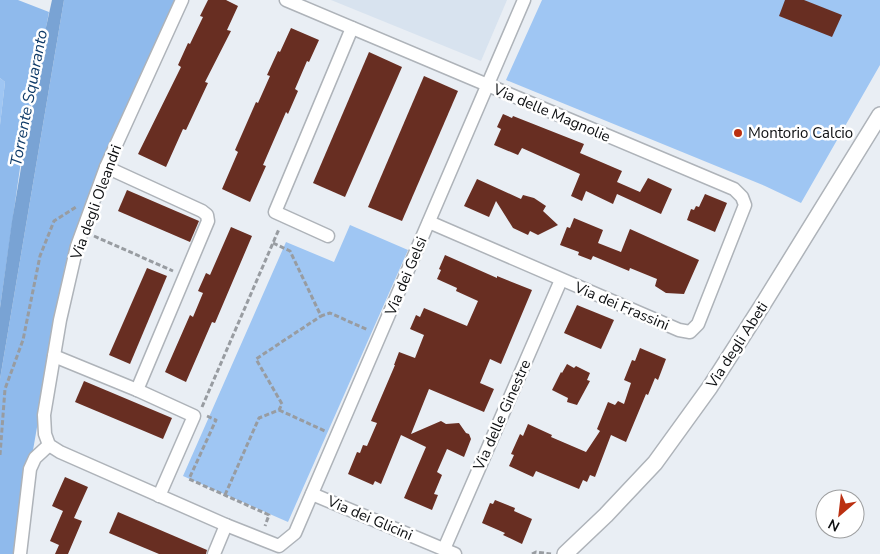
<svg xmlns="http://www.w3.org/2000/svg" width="880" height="554" viewBox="0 0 880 554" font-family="'Nunito Sans',sans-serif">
<rect width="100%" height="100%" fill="#e9eef4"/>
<polygon fill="#d8e3ef" points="331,0 507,0 481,61"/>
<g fill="#9fc6f3">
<polygon points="542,0 880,0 880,65 801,203 765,186 506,80"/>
<polygon points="0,78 5,82 0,125"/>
<polygon points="350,225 408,250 288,522 183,476 286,242 334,262"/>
</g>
<g fill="#8fbaec">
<polygon points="0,0 18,0 49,12 22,154 0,308 0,125 5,82 0,78"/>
<polygon points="64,0 175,0 65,266 15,554 0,554 0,379"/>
</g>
<polygon fill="#79a3d4" points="52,0 64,0 0,379 0,308 12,221 41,50"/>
<g fill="#682e22">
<polygon points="208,0 226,0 238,6 227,30 231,31 205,82 208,83 186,130 183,129 166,167 138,154 181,67 178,65 188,43 190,44 203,17 200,16"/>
<polygon points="785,0 804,0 842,15 832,37 779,16"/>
<polygon points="291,28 319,40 309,62 307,61 295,89 298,91 288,114 286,112 263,165 266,166 250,202 222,189 238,152 235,150 256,102 258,103 270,76 267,75 278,51 280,52"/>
<polygon points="369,52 402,67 345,197 313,183"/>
<polygon points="424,76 458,91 402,221 368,207"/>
<polygon points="503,114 512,118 513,116 584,144 580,153 622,171 617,182 640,192 648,178 672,189 661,214 617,194 613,204 586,191 582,201 571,196 580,174 522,148 518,155 494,145 501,129 497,127"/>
<polygon points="477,179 521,199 523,195 534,198 546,206 543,211 558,225 538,235 530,231 528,235 513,228 496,201 489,217 464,206"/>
<polygon points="127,190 199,221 190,242 118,211"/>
<polygon points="705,194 727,203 715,232 687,220 691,209 694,210 696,206 699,207"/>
<polygon points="574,218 603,230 598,243 621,252 630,229 699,260 684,294 666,293 655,286 657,279 630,268 629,271 593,256 591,260 578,255 579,252 560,245 567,227 570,228"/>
<polygon points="231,227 252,236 215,323 212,322 186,382 165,372 190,315 193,317 203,293 198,291 206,273 210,275"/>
<polygon points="445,255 497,278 497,276 532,290 501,364 490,359 480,383 494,389 484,412 429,389 411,434 441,421 446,424 459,423 466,433 469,434 471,439 464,457 447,449 437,472 442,475 434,494 438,495 432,510 404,498 426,447 401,435 381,484 375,481 373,485 348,474 357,452 360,453 363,445 367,446 377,423 371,421 395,365 394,365 399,352 415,358 424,335 410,329 416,315 420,317 424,308 467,326 478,301 456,291 457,288 437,279 441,270 439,269"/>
<polygon points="147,268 167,276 130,364 109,355"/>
<polygon points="577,305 614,320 601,349 564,333"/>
<polygon points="640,348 666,359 658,380 655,378 648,395 646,394 626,442 611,435 595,477 590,475 587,482 583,480 579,489 536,471 533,477 509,466 514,455 511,454 520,434 523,436 528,424 552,435 551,437 586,452 600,431 597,429 608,402 615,405 618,401 624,404 631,383 624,380 632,360 635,361"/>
<polygon points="567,364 574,368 576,366 590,373 587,380 590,381 577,405 567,402 568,398 552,390 561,372 562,373"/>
<polygon points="84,381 172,418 163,439 75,402"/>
<polygon points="65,477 88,487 74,518 82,521 68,554 55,554 59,545 50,541 63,511 52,506"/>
<polygon points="495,500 515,508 514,511 532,519 522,544 503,535 505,533 482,523 490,503 493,504"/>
<polygon points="118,512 207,550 206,554 159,554 109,533"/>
</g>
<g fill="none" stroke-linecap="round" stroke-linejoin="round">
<defs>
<g id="minor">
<polyline points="182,0 106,167 77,246 60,320 44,415 45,434 49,445 60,452 226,525 279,546 295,533 524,0"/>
<polyline points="286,0 734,189 742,197 745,205 698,324 690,332 679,330 429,222"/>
<polyline points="328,236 275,212 352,28"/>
<polyline points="54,356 137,390 208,221 207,215 202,211 106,167"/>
<polyline points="137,390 194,416 159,496"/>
<polyline points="312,494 455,554"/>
<polyline points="444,549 561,280"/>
<polyline points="20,554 30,469 35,458 49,445"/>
<polyline points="214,554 226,525"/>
</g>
<polyline id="tertiary" points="565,554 606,515 655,463 710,387 765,301 880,115"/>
</defs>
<use href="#minor" stroke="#aeb3b9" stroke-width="15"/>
<use href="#tertiary" stroke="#aeb3b9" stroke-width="18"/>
<g stroke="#989ca1" stroke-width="3" stroke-dasharray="5 2.5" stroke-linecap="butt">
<polyline points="94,236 173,271"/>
<polyline points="273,243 290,251 321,316 330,313 368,330"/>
<polyline points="202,407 279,229"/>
<polyline points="279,410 325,431"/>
<polyline points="207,416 216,420 189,479 269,515 265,526"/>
<polyline points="0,455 5,389 23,340 40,256 54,221 76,207"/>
<polyline points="225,495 259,418 279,410 282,404 256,359 321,316"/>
<polyline points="532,554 536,552 551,554"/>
</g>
<use href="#minor" stroke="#fff" stroke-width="12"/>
<use href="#tertiary" stroke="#fff" stroke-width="15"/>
</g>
<circle fill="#bb3011" stroke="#fff" stroke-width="2" cx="738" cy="133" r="5"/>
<g text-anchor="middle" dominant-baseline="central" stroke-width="5" stroke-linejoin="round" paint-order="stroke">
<g font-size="15" fill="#0d0f11" stroke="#fff">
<text transform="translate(552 113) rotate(23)">Via delle Magnolie</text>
<text transform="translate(96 202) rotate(-70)">Via degli Oleandri</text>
<text transform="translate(406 276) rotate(-67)">Via dei Gelsi</text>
<text transform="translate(622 306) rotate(23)">Via dei Frassini</text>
<text transform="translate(737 345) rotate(-57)">Via degli Abeti</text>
<text transform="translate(502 415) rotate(-66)">Via delle Ginestre</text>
<text transform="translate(370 518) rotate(23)">Via dei Glicini</text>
</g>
<g font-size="15" fill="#0d0f11" stroke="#fff" text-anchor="start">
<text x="748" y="133">Montorio Calcio</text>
</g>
<g font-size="16" font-style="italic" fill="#0f3b69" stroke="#fff">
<text transform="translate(29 98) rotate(-79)">Torrente Squaranto</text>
</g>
</g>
<g transform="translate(840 514) rotate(208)"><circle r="24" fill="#ffffff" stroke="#9e9fa0"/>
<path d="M0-4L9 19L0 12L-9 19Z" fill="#bb3011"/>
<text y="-8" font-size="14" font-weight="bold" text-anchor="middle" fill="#0d0f11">N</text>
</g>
</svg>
